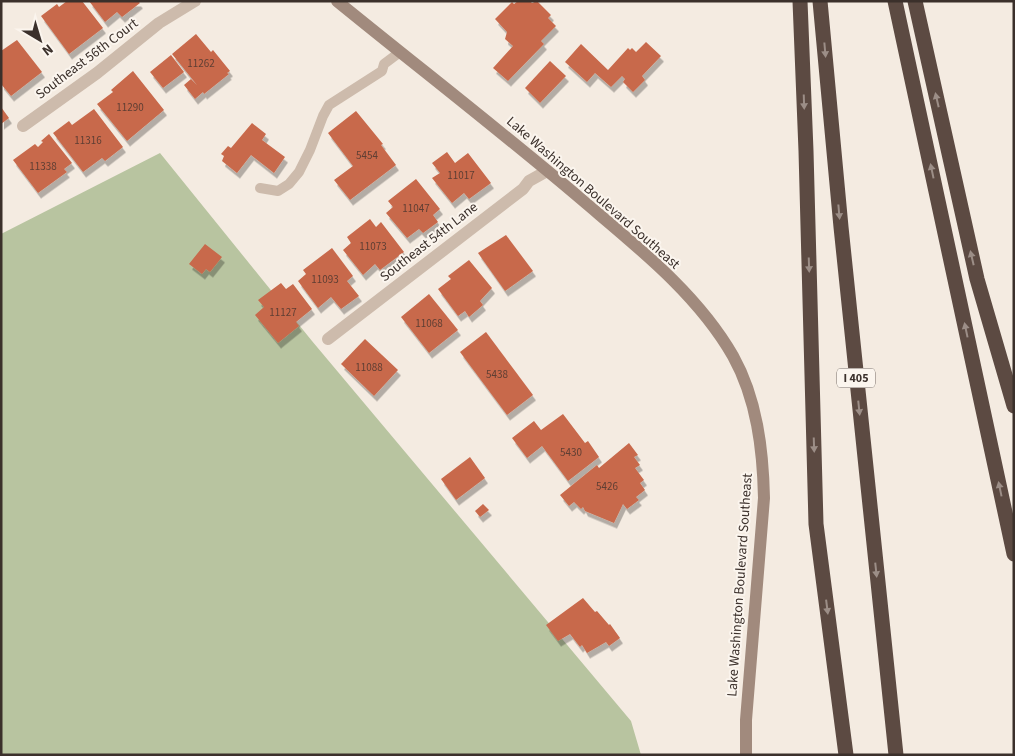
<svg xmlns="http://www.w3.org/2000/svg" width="1015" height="756" viewBox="0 0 1015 756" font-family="'Source Sans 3',sans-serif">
<defs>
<filter id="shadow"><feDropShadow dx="3" dy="5.5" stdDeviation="0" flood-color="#0004"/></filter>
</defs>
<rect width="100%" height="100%" fill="#f4ebe1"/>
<polygon fill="#b8c4a0" points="160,153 312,341 631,721 641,755 1,755 1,234"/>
<g fill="#c8694b" filter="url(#shadow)">
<polygon points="67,1 82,1 103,28 69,54 41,16 57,4 59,7"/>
<polygon points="89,1 138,1 140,3 122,17 117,12 105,22"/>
<polygon points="518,1 530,1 532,3 537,1 551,15 548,18 556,26 541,41 544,44 508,81 493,68 513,46 505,39 507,32 495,19 512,2 514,4"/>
<polygon points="196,34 211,52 213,50 230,71 227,73 229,74 204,94 203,92 195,99 184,85 191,79 197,85 172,54"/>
<polygon points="17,40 42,72 11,96 1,84 1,51"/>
<polygon points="646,42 661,56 642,76 645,80 633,92 623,82 625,79 622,76 611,87 595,73 587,82 565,62 581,44 608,70 628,48 630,50 632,48 636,52"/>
<polygon points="171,55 184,72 163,88 150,72"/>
<polygon points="550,61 566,76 540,103 525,88"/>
<polygon points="133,71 164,110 127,141 97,104 113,92 111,90"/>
<polygon points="1,107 9,118 1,124"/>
<polygon points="94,109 123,147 105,161 102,158 83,172 53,133 69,121 72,125"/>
<polygon points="356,111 383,144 381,145 396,165 350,200 334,180 353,166 328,133"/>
<polygon points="252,123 266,134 262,140 285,157 274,173 251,155 237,173 222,161 224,156 221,154 228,146 231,148"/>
<polygon points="49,134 72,163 64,169 67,172 38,193 13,160 35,144 38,147 43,142 41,141"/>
<polygon points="447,152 455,163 468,153 491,183 469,199 464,193 452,203 432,178 440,173 432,163"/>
<polygon points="416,179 440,209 433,215 438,222 423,233 419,229 407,238 386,213 393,207 388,201"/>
<polygon points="370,219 376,227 381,222 404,252 380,270 375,264 363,275 343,250 351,243 347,237"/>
<polygon points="506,235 533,271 505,291 478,253"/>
<polygon points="205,244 222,257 210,272 206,269 202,274 189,264"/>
<polygon points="332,248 353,276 347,281 359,296 341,309 331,297 318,308 298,281 306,274 303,270"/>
<polygon points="469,260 492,288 480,301 483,305 469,317 465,311 458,316 438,289 451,279 448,276"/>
<polygon points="281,283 286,289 293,284 312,309 296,322 299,326 278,343 255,315 264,307 258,300"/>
<polygon points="429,294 458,330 429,353 401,317"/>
<polygon points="486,332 533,395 507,415 460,352"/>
<polygon points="365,339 398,370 374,396 341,364"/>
<polygon points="563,414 585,443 588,441 599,457 568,481 542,446 527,458 512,438 534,421 541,430"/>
<polygon points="629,443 638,455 634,457 640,465 635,468 644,480 640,483 645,490 636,497 639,500 627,509 623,504 614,523 585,511 583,507 581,509 574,502 569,506 560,495 597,465 599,468"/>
<polygon points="470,457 485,478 456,500 441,479"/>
<polygon points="483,504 489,510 480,517 475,511"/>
<polygon points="583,598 595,612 597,611 609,625 610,624 620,638 609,646 606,642 587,653 582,645 580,647 570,634 558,641 546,625"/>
</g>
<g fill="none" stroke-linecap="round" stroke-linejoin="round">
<polyline stroke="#cdbbac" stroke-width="10" points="260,188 278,191 289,184 299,172 310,150 323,116 329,105 382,71 384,64 400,52"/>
<g stroke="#cdbbac" stroke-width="12">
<polyline points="23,126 97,73 159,23 195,1"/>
<polyline points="328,339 523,189 529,181 547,171"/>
</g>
<path stroke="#a18a7d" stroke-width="12" d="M337,1c81,66 164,130 244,198 54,46 116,94 152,157 24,43 30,94 31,142l-18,222v35"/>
<g stroke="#5c4a42" stroke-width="15">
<polyline points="800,1 806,151 816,524 846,755"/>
<polyline points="820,1 841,227 896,755"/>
<polyline points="895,1 1014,554"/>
<polyline points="915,1 977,279 1014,406"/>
</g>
</g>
<defs><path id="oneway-solid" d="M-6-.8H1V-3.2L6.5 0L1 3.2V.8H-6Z" transform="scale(1.25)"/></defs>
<g fill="#9c8e87">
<use href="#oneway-solid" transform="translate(825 50) rotate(85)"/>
<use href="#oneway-solid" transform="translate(937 100) rotate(-103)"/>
<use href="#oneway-solid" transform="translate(804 102) rotate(88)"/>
<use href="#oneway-solid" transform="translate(932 171) rotate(-102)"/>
<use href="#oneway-solid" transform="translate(839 212) rotate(85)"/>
<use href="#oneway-solid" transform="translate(972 258) rotate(-103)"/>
<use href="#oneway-solid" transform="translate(809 265) rotate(88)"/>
<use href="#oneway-solid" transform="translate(966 330) rotate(-102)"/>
<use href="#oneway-solid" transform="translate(859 408) rotate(84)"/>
<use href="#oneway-solid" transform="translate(814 445) rotate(88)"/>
<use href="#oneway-solid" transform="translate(1000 489) rotate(-102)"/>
<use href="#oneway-solid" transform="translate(876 570) rotate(84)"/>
<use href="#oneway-solid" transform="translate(827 607) rotate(83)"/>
</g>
<g text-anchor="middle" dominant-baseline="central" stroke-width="4" stroke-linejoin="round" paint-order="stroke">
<g font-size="11" fill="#5e3e33">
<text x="201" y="63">11262</text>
<text x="130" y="107">11290</text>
<text x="88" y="140">11316</text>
<text x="367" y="155">5454</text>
<text x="43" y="166">11338</text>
<text x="461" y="175">11017</text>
<text x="416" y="208">11047</text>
<text x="373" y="246">11073</text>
<text x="325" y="279">11093</text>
<text x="283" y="312">11127</text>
<text x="429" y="323">11068</text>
<text x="369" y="367">11088</text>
<text x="497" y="374">5438</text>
<text x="571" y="452">5430</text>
<text x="607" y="486">5426</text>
</g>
<rect fill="#fbf5ee" stroke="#756b66" stroke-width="1" x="837" y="368.5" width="38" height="19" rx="4"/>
<g font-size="12" font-weight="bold" fill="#3b302b">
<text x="856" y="378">I 405</text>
</g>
<g font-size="14" fill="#3b302b" stroke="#fbf5ee">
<text transform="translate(87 59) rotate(-37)">Southeast 56th Court</text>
<text transform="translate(593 193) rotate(41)">Lake Washington Boulevard Southeast</text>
<text transform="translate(429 242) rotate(-38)">Southeast 54th Lane</text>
<text transform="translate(740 585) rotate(-86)">Lake Washington Boulevard Southeast</text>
</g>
</g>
<rect width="1015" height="756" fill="none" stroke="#3b302b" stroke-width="5"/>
<g transform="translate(40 40) rotate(142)" stroke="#fbf5ee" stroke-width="4" paint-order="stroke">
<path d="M0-4L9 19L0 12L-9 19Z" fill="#3b302b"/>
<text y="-8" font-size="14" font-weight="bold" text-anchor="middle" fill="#3b302b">N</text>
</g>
</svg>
